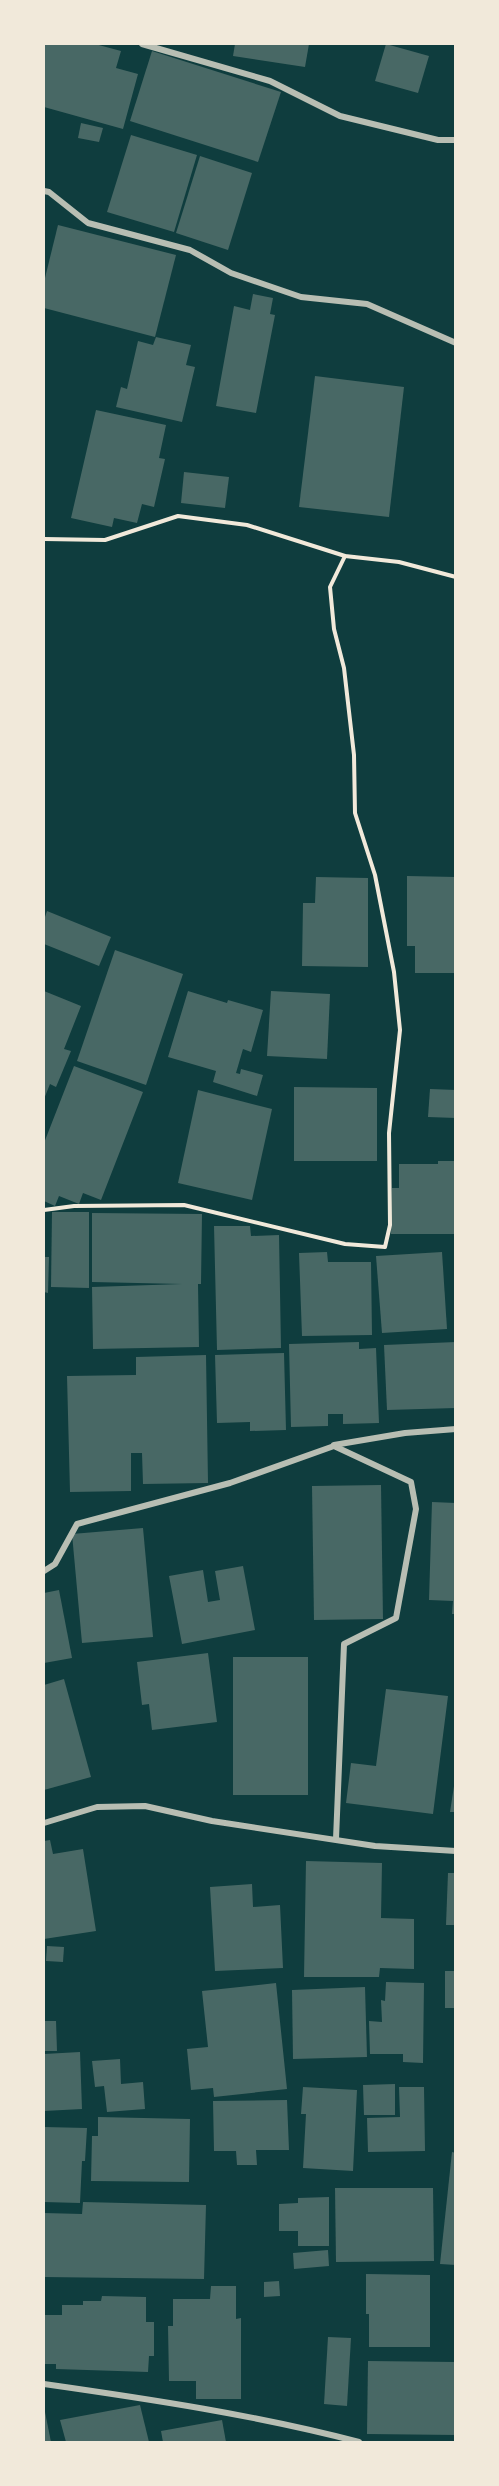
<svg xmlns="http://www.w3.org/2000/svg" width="499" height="2486" viewBox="0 0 499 2486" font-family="'Source Sans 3',sans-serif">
<rect width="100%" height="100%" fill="#0f3d3e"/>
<g fill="#486865">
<polygon points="44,44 95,44 121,51 116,68 138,74 123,129 44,107"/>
<polygon points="235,44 309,44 305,67 233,56"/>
<polygon points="386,44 429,56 418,93 375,81"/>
<polygon points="152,51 281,92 258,162 130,121"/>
<polygon points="81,123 103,128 99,142 78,138"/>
<polygon points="131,135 197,155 174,232 107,212"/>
<polygon points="200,156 252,173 228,250 176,233"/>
<polygon points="58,225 176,255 155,337 44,308 44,282"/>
<polygon points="253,294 273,298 270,314 275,315 256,413 216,406 234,306 250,310"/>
<polygon points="156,337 191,345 186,365 195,367 182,422 116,407 121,387 127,389 138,341 153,345"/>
<polygon points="315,376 404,387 389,517 299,507"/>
<polygon points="96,410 166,425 159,458 165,459 154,507 142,504 137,523 114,518 112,527 71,518"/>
<polygon points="184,472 229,477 225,508 181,503"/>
<polygon points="407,876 456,877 456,973 415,973 415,946 407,946"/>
<polygon points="316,877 368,878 368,967 302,966 303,903 315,903"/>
<polygon points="47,911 111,937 99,966 44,944 44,920"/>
<polygon points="115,950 183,974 146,1085 77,1061"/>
<polygon points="44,991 81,1006 64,1049 71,1051 56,1087 50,1084 44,1099"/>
<polygon points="188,991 227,1003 228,1000 263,1010 251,1052 243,1049 236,1073 240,1074 241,1069 263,1075 257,1096 213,1082 216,1071 168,1057"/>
<polygon points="271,991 330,994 327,1059 267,1056"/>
<polygon points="74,1066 143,1092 101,1200 83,1193 79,1204 59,1196 55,1206 44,1201 44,1143"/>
<polygon points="294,1087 377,1088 377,1161 294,1161"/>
<polygon points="430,1089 456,1090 456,1118 428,1117"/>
<polygon points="198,1090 272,1109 252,1200 178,1183"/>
<polygon points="438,1161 456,1161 456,1234 391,1234 392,1188 399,1188 399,1164 438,1164"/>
<polygon points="52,1212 89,1212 89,1288 51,1287"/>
<polygon points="92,1213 202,1214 201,1284 198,1284 199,1347 93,1349 92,1287 182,1284 92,1282"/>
<polygon points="214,1226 250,1226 251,1236 279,1235 281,1348 217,1350"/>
<polygon points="327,1252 328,1262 371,1262 372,1335 302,1336 299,1253"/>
<polygon points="442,1252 447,1329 382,1333 376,1256"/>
<polygon points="44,1257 49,1257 48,1293 44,1292"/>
<polygon points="359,1342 359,1349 376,1348 379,1423 343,1424 343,1414 328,1414 328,1426 291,1427 289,1344"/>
<polygon points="456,1342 456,1408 387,1410 384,1345"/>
<polygon points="284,1353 286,1430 250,1431 250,1422 217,1423 215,1355"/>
<polygon points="206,1355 208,1483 143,1484 142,1453 131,1453 131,1491 70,1492 67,1376 136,1375 136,1357"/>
<polygon points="381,1485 383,1619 314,1620 312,1486"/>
<polygon points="432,1502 456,1503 456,1614 452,1614 453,1601 429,1600"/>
<polygon points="143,1528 153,1637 82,1643 72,1534"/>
<polygon points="243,1566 255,1630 182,1644 169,1576 203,1570 208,1602 220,1600 215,1571"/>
<polygon points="59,1590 72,1658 44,1663 44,1593"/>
<polygon points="208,1653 217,1722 152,1730 149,1704 142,1705 137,1662"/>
<rect x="233" y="1657" width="75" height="138"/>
<polygon points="64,1679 91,1777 44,1790 44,1685"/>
<polygon points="386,1689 448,1696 433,1814 346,1803 351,1763 376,1766"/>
<polygon points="454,1786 456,1786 456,1812 450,1812"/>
<polygon points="50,1840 53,1854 83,1849 96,1931 44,1939 44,1841"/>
<polygon points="306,1861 382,1863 381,1918 414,1919 414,1969 380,1968 379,1977 304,1977"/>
<polygon points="448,1873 456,1873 456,1925 446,1925"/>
<polygon points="252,1884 253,1907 280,1905 283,1968 215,1971 210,1887"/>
<polygon points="47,1946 64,1947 63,1962 46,1961"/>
<rect x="445" y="1971" width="11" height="37"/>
<polygon points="386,1982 424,1983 423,2063 403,2062 403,2054 370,2054 369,2021 382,2022 381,2000 385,2001"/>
<polygon points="276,1983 287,2089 214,2097 213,2088 191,2090 187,2049 208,2047 202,1991"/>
<polygon points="365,1987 367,2057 293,2059 292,1990"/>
<polygon points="44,2021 56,2021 57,2051 44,2051"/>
<polygon points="80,2052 82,2109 44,2111 44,2054"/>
<polygon points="120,2059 121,2084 143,2082 145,2109 107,2112 104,2086 95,2087 92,2061"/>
<polygon points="395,2084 395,2115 364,2115 363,2085"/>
<polygon points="303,2087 357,2090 353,2171 303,2168 306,2114 301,2114"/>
<polygon points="399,2087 424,2087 425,2151 368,2152 367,2118 400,2117"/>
<polygon points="287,2100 289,2150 256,2150 257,2165 237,2165 236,2151 214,2151 213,2101"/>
<polygon points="98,2117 190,2119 189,2182 91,2181 92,2136 98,2136"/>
<polygon points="44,2127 87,2128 85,2161 82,2161 80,2203 44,2202"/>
<polygon points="452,2152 456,2153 456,2265 440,2264"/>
<polygon points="335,2188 433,2188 434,2261 336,2262"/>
<polygon points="329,2197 329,2246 298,2246 298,2231 279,2231 279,2204 298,2203 298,2198"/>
<polygon points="83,2202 206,2205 204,2279 44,2277 44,2213 82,2214"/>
<polygon points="328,2250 329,2266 294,2269 293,2253"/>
<polygon points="366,2274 430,2275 430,2347 369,2347 369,2314 366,2314"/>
<polygon points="279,2281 280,2296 264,2297 264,2282"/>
<polygon points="211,2286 236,2286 236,2319 241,2318 241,2399 196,2399 196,2381 169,2381 168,2326 173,2326 173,2299 210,2299"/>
<polygon points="102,2296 146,2297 146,2322 154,2322 154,2356 149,2356 148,2372 56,2369 56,2364 44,2364 45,2315 62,2315 62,2305 83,2305 83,2301 101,2301"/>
<polygon points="328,2337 351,2338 347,2406 324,2404"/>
<polygon points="368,2361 456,2362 456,2435 367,2434"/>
<polygon points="140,2405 149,2442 66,2442 60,2420"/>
<polygon points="44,2412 45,2412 51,2442 44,2442"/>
<polygon points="222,2420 226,2442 163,2442 161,2431"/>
</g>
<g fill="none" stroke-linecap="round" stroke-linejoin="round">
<g stroke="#f1e9da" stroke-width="4">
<polyline points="44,539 105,540 178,516 247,525 345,556 399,562 456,577"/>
<polyline points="44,1210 74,1206 184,1205 345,1244 385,1247 390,1225 389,1133 400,1030 394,972 375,875 355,813 354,755 344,668 334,629 330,587 345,556"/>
</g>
<g stroke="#b8beb3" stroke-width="6">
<polyline points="142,44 270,81 340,116 438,140 456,140"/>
<polyline points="44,191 49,192 88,223 190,250 231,273 301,297 367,304 456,343"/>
<polyline points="334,1445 405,1433 456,1429"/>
<polyline points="44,1571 55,1564 77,1524 230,1483 334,1446 411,1482 416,1509 396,1618 344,1644 336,1839"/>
<polyline points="44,1823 97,1807 145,1806 212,1821 375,1846 456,1851"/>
<path d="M44,2384c105,15 212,31 315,58"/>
</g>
</g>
<rect width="499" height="2486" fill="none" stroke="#f1e9da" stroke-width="90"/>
</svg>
